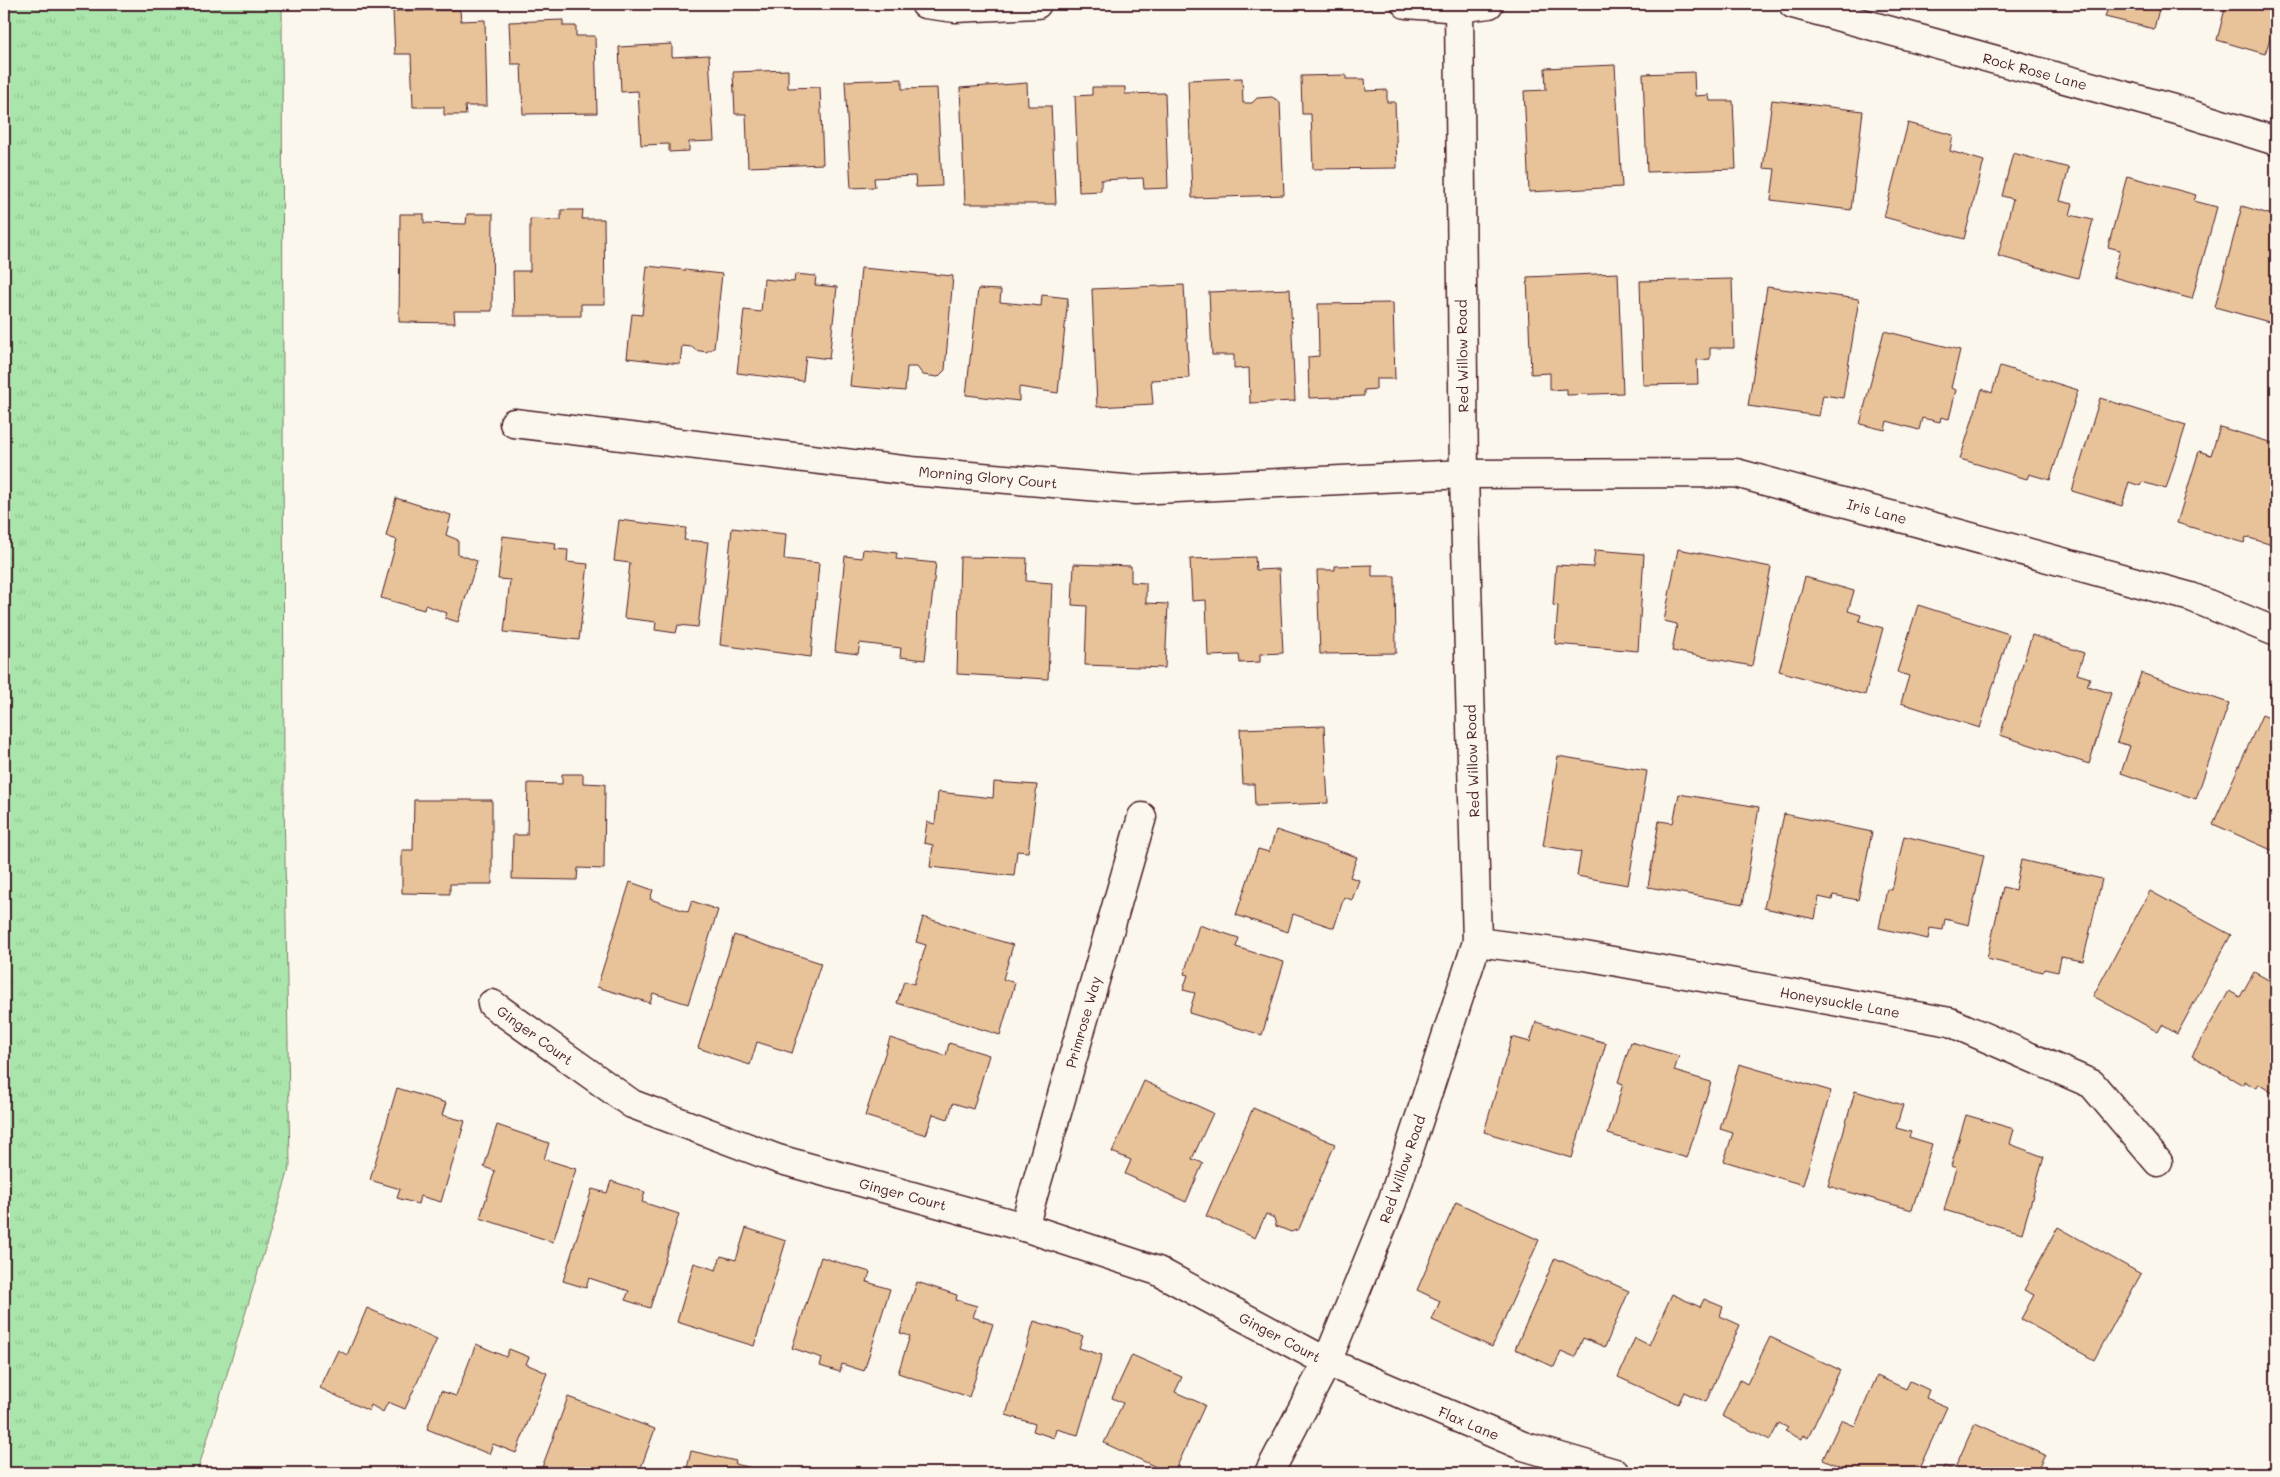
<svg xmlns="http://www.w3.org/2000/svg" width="2280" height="1477" viewBox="0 0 2280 1477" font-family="Mali,sans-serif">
<defs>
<pattern id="grass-tufts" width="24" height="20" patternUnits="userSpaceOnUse" patternTransform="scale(1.25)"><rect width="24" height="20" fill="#aae6ac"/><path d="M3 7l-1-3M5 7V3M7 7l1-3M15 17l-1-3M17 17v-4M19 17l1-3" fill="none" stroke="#94c594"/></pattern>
</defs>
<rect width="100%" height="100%" fill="#fbf7ec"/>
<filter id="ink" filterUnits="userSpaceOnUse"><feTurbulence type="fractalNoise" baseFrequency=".02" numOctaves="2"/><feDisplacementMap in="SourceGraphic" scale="10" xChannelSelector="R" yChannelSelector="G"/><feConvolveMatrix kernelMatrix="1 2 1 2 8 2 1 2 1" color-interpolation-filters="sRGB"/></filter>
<g filter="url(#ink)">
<polygon fill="url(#grass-tufts)" stroke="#7a826c" points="4,4 282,4 284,798 290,1166 197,1473 4,1473"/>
<g fill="#e8c298" stroke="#4a1f2b">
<polygon points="2109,4 2199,4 2197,10 2175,4 2174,9 2160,5 2154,29 2105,17"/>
<polygon points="2236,4 2276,4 2276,20 2265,54 2217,40 2226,5 2235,8"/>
<polygon points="460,10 461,21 485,20 487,106 465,106 466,115 444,115 444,107 413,107 411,54 395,54 393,11"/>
<polygon points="563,20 563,26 576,26 576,36 595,36 597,113 523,114 521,64 511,64 509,22"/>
<polygon points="672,44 672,57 709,55 714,141 689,142 689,151 669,152 669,144 641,145 638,91 621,92 619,47"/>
<polygon points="1615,65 1622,187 1529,192 1524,91 1546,90 1545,68"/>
<polygon points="788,70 788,88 820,87 823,164 748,167 746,114 735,114 733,72"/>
<polygon points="1694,72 1695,96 1709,95 1710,101 1733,101 1736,169 1647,172 1643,74"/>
<polygon points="1346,75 1346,79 1365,79 1366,91 1387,90 1387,102 1395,102 1397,168 1313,169 1311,114 1302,114 1301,76"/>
<polygon points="1242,78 1243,103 1252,103 1257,98 1272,97 1280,102 1284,195 1192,198 1188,80"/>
<polygon points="902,79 902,89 937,88 942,186 916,187 915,176 874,178 875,187 851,188 845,81"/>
<polygon points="1027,83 1028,106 1051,106 1056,204 965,204 960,88"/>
<polygon points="1092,87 1125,87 1125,94 1165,93 1168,188 1144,189 1143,178 1101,180 1101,191 1079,192 1075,96 1092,95"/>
<polygon points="1772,100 1863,111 1851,210 1771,200 1775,169 1763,168"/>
<polygon points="1908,123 1953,135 1950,151 1984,161 1964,239 1884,217"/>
<polygon points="2013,153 2069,168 2060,201 2073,204 2070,215 2093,220 2078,278 1998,256 2013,199 2002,196"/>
<polygon points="2127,176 2196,195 2194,201 2217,207 2192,299 2113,277 2120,250 2108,247"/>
<polygon points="2242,206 2276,216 2276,324 2215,307"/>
<polygon points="561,210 583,210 582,219 604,219 605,304 581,304 581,316 514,316 513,271 530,271 530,219 561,220"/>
<polygon points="400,214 424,214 424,223 466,224 467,214 493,214 492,311 454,311 455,323 399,322"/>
<polygon points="647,266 722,274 714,348 706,352 695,350 692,347 682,346 680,364 627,358 632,314 642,315"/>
<polygon points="861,268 953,276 945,370 938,377 923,375 917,367 907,367 905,391 850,386"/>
<polygon points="1618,273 1623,393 1567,395 1567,389 1550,390 1550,373 1531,374 1527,277"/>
<polygon points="795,274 816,276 815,285 837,287 829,359 806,356 803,381 737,373 744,310 761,312 764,279 794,282"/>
<polygon points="1732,279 1734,348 1710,348 1710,359 1697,360 1698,384 1643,385 1640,281"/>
<polygon points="1184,285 1189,378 1151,380 1153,404 1097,407 1092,289"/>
<polygon points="1767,287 1859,299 1843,398 1823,395 1819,416 1748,406"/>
<polygon points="978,289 1001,290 1000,302 1041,306 1042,295 1068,298 1058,393 1019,387 1019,401 966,395"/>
<polygon points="1290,289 1295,401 1250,403 1249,368 1234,369 1234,355 1212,355 1209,292"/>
<polygon points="1393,303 1395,379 1376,379 1376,389 1364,390 1364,396 1309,398 1308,357 1319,356 1318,304"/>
<polygon points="1884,331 1960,350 1951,388 1956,390 1949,419 1941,417 1940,422 1922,418 1919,430 1887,421 1885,430 1860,424"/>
<polygon points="2000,366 2078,390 2050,480 2029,474 2027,479 1960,459 1982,389 1992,393"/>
<polygon points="2100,398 2186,425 2166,489 2142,482 2140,486 2129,482 2122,506 2072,491"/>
<polygon points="2220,427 2276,444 2276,521 2269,544 2246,537 2244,543 2177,523 2199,451 2211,455"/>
<polygon points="396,498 451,515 446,535 458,540 458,554 477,561 458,622 445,618 447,613 425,605 424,610 381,598 397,540 386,536"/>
<polygon points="619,520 686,528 684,540 708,542 698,627 678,625 676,633 655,630 656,622 624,618 630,563 614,561"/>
<polygon points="732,528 786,534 784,559 819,563 811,657 720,645"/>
<polygon points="503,536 556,543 555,549 568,550 567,562 588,564 579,640 504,632 510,580 498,579"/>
<polygon points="863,549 897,553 896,559 936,563 925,660 900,657 901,648 860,643 858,654 835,651 845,556 862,558"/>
<polygon points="1678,549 1771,567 1752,666 1672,651 1677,624 1664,621"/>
<polygon points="1595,550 1644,554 1638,651 1555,644 1558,606 1553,605 1556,565 1593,567"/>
<polygon points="960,557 1027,558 1026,581 1052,583 1048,679 957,674"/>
<polygon points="1255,557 1256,570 1279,569 1283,653 1260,654 1260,662 1240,663 1239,655 1208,656 1206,600 1192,601 1190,559"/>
<polygon points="1074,564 1131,566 1131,582 1146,583 1146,603 1168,604 1165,668 1085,665 1087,606 1072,605"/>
<polygon points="1372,565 1372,576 1395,576 1396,653 1320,654 1317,570 1335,570 1335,566"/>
<polygon points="1805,577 1854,591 1848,611 1861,615 1859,621 1883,628 1865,695 1779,671"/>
<polygon points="1918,605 2009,634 1980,728 1901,703 1909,676 1897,672"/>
<polygon points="2032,635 2084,653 2077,674 2090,678 2087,686 2111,693 2089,764 2000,735"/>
<polygon points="2141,673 2229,703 2196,799 2121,773 2130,746 2117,742"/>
<polygon points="2262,715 2276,721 2276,852 2213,824"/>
<polygon points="1324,726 1328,803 1255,806 1254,784 1243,784 1240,729"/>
<polygon points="1558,756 1647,771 1628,885 1577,876 1581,852 1543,846"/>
<polygon points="562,774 583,774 583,783 605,784 604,869 578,868 577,880 512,879 513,835 527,835 528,783 562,784"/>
<polygon points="994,782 1037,785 1028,852 1017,851 1014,876 930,867 933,845 924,843 927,822 935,824 938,792 993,798"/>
<polygon points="1679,794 1759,807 1743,904 1648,887 1659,821 1673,823"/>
<polygon points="414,800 492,800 492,884 450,884 450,894 402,893 402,850 413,850"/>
<polygon points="1784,814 1872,832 1858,900 1833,895 1832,900 1819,897 1815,919 1764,908"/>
<polygon points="1276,830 1357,857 1350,877 1359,880 1352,900 1344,897 1334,928 1293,914 1288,932 1236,915 1258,849 1269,852"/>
<polygon points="1904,836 1984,855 1969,925 1945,919 1943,930 1930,928 1928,939 1879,928 1887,889 1892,890"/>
<polygon points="2021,860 2102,879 2083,961 2061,957 2058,972 2044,969 2043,972 1987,959 2003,887 2015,890"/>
<polygon points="630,882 653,890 650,899 688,912 692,901 718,910 688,1004 653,993 650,1003 597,987"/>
<polygon points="2150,891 2231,935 2177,1034 2162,1025 2158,1032 2093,996"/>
<polygon points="923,917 1013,945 1003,979 1015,983 1000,1035 897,1003 904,981 914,984 926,945 916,942"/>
<polygon points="1199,925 1239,938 1236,947 1284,962 1262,1035 1189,1013 1195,993 1183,990 1188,975 1184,974"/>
<polygon points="734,935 821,963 792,1053 757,1042 750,1065 698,1048"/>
<polygon points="2254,972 2276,984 2276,1095 2258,1084 2256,1088 2244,1081 2243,1085 2192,1056 2229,991 2240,997"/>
<polygon points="1536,1022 1606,1043 1572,1158 1484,1132 1512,1037 1530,1042"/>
<polygon points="890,1038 946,1056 949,1043 989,1055 973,1109 953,1103 948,1119 933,1114 926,1135 865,1116"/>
<polygon points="1631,1042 1679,1056 1674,1071 1711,1082 1687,1158 1608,1134 1623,1084 1618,1082"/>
<polygon points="1739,1064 1831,1091 1803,1185 1724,1161 1733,1133 1720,1129"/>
<polygon points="1144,1081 1213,1113 1192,1159 1203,1163 1186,1202 1125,1174 1131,1160 1112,1152"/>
<polygon points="397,1088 446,1103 442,1115 465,1121 441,1202 420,1196 418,1204 397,1198 400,1189 370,1180"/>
<polygon points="1855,1091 1903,1105 1896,1128 1911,1132 1909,1137 1932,1144 1912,1210 1828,1186"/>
<polygon points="1253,1108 1335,1144 1299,1229 1291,1232 1276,1226 1274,1218 1266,1214 1255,1238 1206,1216"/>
<polygon points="1966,1115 2014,1129 2010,1144 2044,1157 2022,1233 1944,1210 1956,1168 1951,1166"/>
<polygon points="497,1125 549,1143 544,1159 576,1169 553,1242 480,1218 495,1171 484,1167"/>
<polygon points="611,1181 645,1192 642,1202 679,1214 650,1308 625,1300 629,1291 589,1278 586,1288 563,1281 592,1189 607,1193"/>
<polygon points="1456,1202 1539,1240 1492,1347 1432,1320 1440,1301 1417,1290"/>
<polygon points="2058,1227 2141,1274 2094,1360 2021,1319 2034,1295 2024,1290"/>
<polygon points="746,1228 786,1241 754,1346 677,1322 694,1263 716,1270 721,1256 736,1260"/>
<polygon points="821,1257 870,1272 867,1282 890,1289 864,1371 842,1364 840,1372 820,1366 822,1358 792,1348"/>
<polygon points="1555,1258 1629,1291 1605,1347 1583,1338 1575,1357 1561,1351 1554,1367 1515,1349"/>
<polygon points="917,1282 957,1295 956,1300 977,1306 973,1317 993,1324 969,1397 898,1373 910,1336 900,1333"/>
<polygon points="1672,1294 1700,1307 1704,1299 1723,1307 1720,1316 1740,1325 1706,1402 1684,1392 1678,1404 1618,1377 1635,1338 1649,1345"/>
<polygon points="367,1308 437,1339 405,1409 388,1402 383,1412 371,1405 369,1411 320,1388 338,1350 347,1355"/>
<polygon points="1034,1321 1083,1336 1079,1348 1102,1355 1078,1435 1056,1429 1054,1438 1033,1431 1035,1424 1006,1415"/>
<polygon points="1770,1337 1840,1370 1808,1438 1803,1435 1801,1439 1785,1431 1788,1428 1779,1423 1770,1440 1722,1416 1740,1380 1747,1384"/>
<polygon points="476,1344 506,1357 509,1349 529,1357 526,1364 547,1373 516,1453 493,1444 489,1454 427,1429 441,1391 456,1396"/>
<polygon points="1132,1355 1182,1377 1175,1392 1205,1405 1174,1473 1169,1473 1104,1443 1123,1403 1112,1398"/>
<polygon points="1877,1376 1906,1389 1910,1381 1929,1390 1926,1398 1947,1407 1917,1473 1855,1473 1823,1459 1841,1420 1855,1426"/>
<polygon points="568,1397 655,1429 639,1473 540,1473"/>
<polygon points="1975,1423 2045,1455 2036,1473 1941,1473 1944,1466 1954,1470"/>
<polygon points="691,1451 736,1461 735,1464 770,1472 770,1473 686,1473"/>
<polygon points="800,1468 825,1473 799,1473"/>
<polygon points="1366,1468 1380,1473 1364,1473"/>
</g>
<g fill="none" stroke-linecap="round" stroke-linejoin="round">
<defs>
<g id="minor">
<polyline points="925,4 955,8 1037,4"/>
<polyline points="1406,4 1459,8 1489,4"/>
<polyline points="1793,4 2177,110 2276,141"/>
<polyline points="514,423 911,471 1136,490 1464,474 1736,473 2191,597 2276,632"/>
<polyline points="1477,942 1585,956 1950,1022 2092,1084 2158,1162"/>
<polyline points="492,1004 632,1104 778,1159 1024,1227 1158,1271 1327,1362 1523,1446 1615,1473"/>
<polyline points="1024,1227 1142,817"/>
<polyline points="1269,1473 1327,1362 1392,1202 1477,942 1464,474 1459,8"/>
</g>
</defs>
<use href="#minor" stroke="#4a1f2b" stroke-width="31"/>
<use href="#minor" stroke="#fbf7ec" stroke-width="28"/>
</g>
</g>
<g text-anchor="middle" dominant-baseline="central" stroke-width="4" stroke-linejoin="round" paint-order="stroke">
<g font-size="14" fill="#4a1f2b" stroke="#fbf7ec">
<text transform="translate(2035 71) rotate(15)">Rock Rose Lane</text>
<text transform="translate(1462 356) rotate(-91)">Red Willow Road</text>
<text transform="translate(988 477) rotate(5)">Morning Glory Court</text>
<text transform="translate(1877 511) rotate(15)">Iris Lane</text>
<text transform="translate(1472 761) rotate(-92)">Red Willow Road</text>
<text transform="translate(1840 1002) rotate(10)">Honeysuckle Lane</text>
<text transform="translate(1083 1022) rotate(-74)">Primrose Way</text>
<text transform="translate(535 1035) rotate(36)">Ginger Court</text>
<text transform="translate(1402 1169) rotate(-71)">Red Willow Road</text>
<text transform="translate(903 1194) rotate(15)">Ginger Court</text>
<text transform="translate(1280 1337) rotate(28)">Ginger Court</text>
<text transform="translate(1469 1423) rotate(23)">Flax Lane</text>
</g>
</g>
<rect width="2280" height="1477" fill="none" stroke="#fbf7ec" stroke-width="20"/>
<rect x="10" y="10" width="2260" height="1457" fill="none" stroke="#4a1f2b" stroke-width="2" filter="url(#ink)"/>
</svg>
